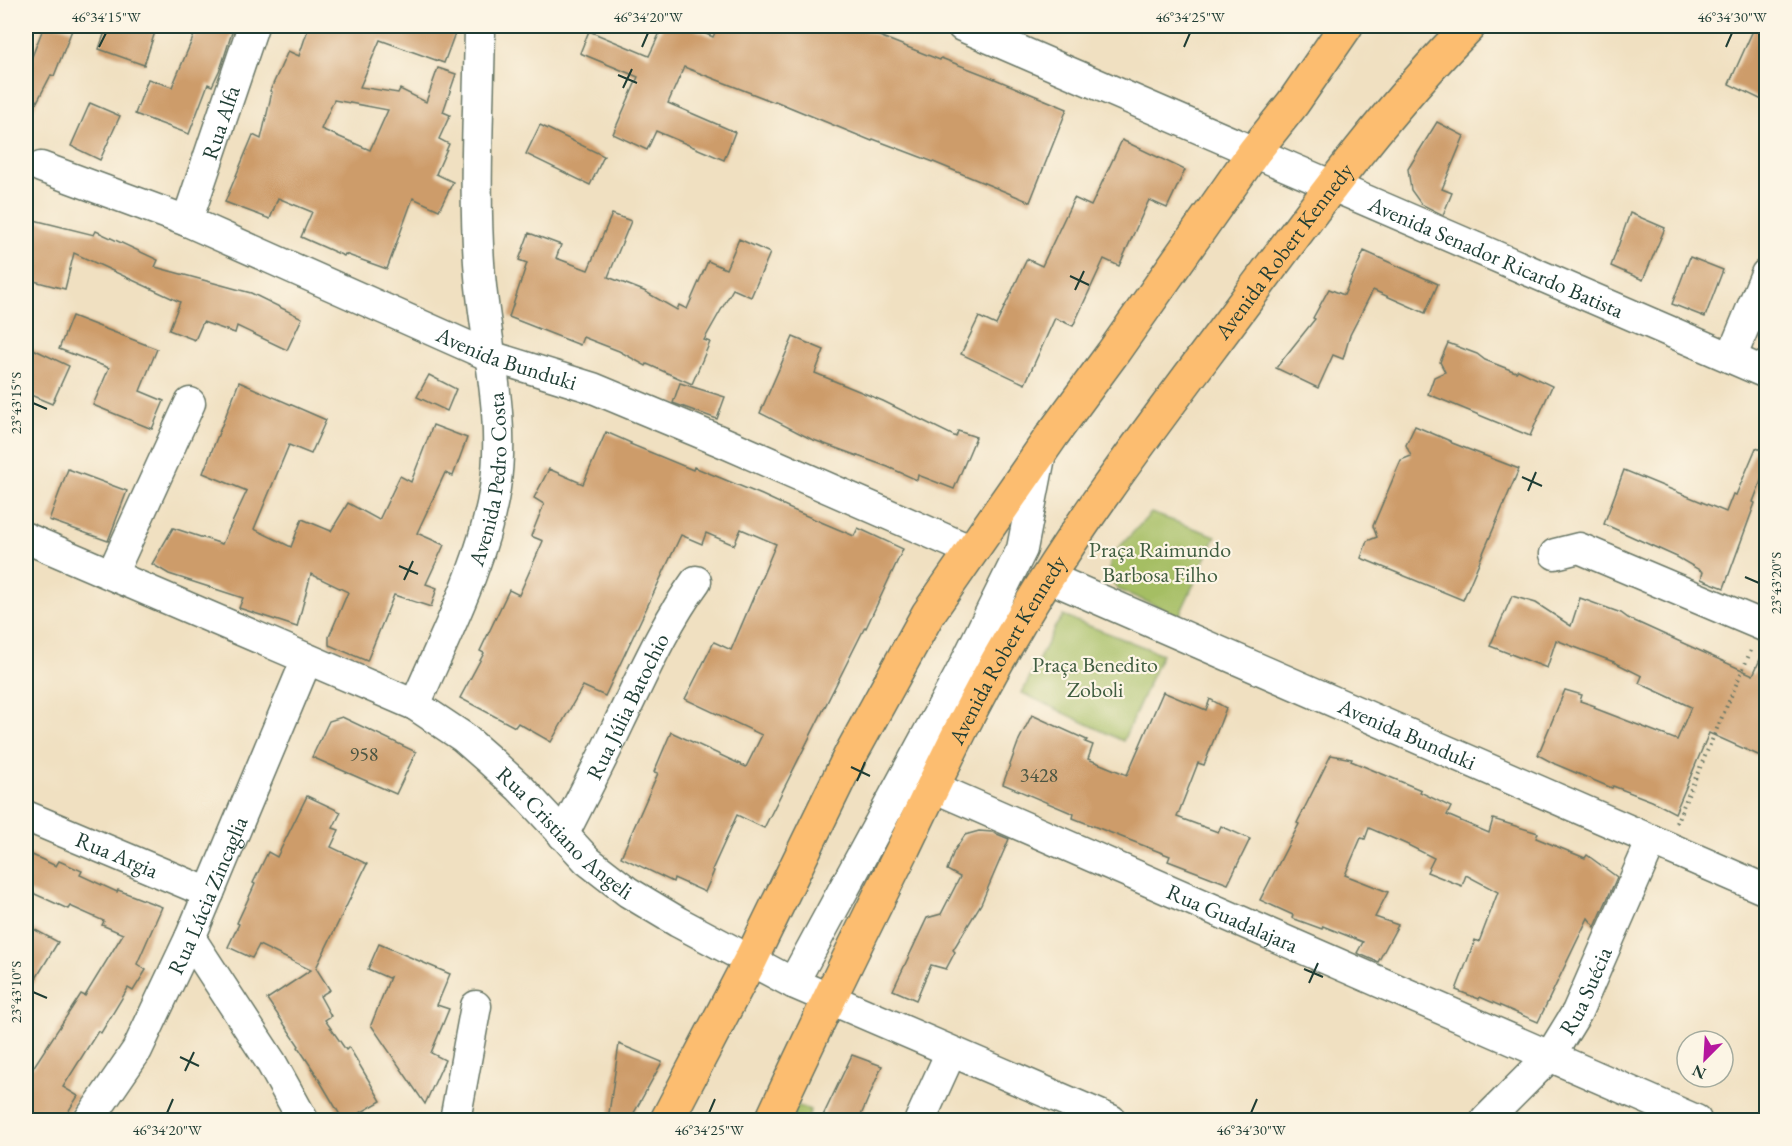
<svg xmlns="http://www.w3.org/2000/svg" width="1792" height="1146" viewBox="0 0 1792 1146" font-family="'EB Garamond',serif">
<rect width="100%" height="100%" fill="#fcf5e5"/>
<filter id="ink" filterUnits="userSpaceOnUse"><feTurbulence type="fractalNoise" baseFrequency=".0167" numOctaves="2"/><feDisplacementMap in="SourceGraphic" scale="12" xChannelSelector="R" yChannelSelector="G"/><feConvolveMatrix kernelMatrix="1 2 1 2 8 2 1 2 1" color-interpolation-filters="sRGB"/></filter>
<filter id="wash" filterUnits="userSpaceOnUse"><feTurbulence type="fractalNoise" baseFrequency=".008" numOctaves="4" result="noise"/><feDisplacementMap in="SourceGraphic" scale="24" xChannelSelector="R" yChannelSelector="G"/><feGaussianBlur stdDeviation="1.35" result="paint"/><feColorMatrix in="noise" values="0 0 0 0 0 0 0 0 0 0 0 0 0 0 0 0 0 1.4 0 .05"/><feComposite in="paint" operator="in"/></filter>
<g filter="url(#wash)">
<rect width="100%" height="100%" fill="#f0e0c1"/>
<g fill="#a5be64" stroke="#627e4c" stroke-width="1.5">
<polygon points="1151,513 1216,536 1179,616 1117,589 1109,576 1111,556"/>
<polygon points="1063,616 1162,654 1123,741 1022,693 1055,627"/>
<polygon points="795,1105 810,1110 808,1120 793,1120"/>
</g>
<g id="blocks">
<g fill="#cd9c6b" fill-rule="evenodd">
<polygon points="44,26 60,26 72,30 54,76 51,75 26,123 26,72"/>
<polygon points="107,26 157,26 144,65 99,49"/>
<polygon points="198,26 234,26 221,67 212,86 208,84 189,134 135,114 148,79 172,87"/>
<path d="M309,26h126l20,7 -11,30 -64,-23 -20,47 38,6 2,-4 26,13 12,-34 18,6 -13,38 7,3 -11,24 10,5 -13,30 17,8 -14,28 -26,-12 -26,71 -42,-15 -1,2 -43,-19 11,-25 -34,-14 -8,21 -45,-17 28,-67 8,4 11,-47 -2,-1 18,-40 11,5zM334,100l54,10 -18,40 -49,-21z"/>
<polygon points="663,26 687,26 713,37 718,26 854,26 940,60 941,58 990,77 1067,109 1030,202 931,161 873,139 872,141 775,101 774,102 684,67 668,103 735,132 724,160 656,131 647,150 613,134 638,77 580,53 589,31 649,56"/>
<polygon points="1755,26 1767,26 1767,89 1762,100 1729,84"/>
<polygon points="90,103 120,116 100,160 71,146"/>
<polygon points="1437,122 1464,136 1442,189 1452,193 1443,215 1421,204 1411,190 1408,169"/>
<polygon points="540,125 604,156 590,185 526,154"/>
<polygon points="1122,140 1185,170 1167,208 1149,200 1119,266 1104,259 1073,326 1055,318 1025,384 961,354 979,317 996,325 1027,259 1042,266 1074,198 1091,206"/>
<polygon points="1630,213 1665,228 1643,280 1611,266"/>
<polygon points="612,214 631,221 608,277 644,291 677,310 679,305 687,309 708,261 726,269 739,239 770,253 751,297 733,289 704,340 710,342 692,384 647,364 646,366 619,351 583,337 580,345 509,317 527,263 519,260 529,233 561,245 556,258 588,270"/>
<polygon points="30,219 94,235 96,231 158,260 155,267 251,293 302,318 287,350 237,326 235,333 203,322 195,340 169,330 180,302 74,253 65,289 26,279 26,229"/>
<polygon points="1364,251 1438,284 1425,313 1373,290 1350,335 1343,359 1333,355 1318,388 1276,368 1315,319 1313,318 1329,289 1344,295"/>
<polygon points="1690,257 1723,270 1705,317 1672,304"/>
<polygon points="72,316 157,349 140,391 164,401 152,429 93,405 109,368 59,349"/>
<polygon points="793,337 824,350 815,373 883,401 956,437 958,431 976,437 954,489 918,475 917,480 888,467 811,439 760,413"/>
<polygon points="1448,343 1477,354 1485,360 1516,372 1518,370 1552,386 1530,436 1428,394 1434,377 1445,372 1440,362"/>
<polygon points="31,348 69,366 52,404 26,393 26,361"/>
<polygon points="429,375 456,389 447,411 417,397"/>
<polygon points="239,382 326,420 311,454 289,445 254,529 291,547 302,519 331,531 348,503 379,520 400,476 411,482 433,425 467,438 453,476 445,473 417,533 444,545 426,584 437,588 431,607 394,595 367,661 329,645 329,637 348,592 311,574 297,627 239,608 243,598 169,574 152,564 173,528 222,544 247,491 203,473"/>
<polygon points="680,383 725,397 717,419 673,403"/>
<polygon points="1415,426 1450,441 1452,443 1519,469 1463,600 1361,558 1367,541 1377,537 1373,526 1401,460 1411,456 1406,445"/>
<polygon points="606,432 631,443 630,444 693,470 694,467 762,495 788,507 788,508 854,536 858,528 903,549 866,628 865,627 764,828 737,815 712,870 714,871 705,892 674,878 673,882 621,857 658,773 654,772 671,732 746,767 762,735 685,699 714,642 731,650 776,544 741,529 734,545 706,533 702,544 681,535 605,696 583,686 551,742 518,723 515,727 460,698 484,653 480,651 509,590 519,595 543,541 531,536 544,504 534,498 549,469 583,484"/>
<polygon points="1756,448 1767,452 1767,465 1753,502 1755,503 1724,588 1701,579 1703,572 1677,557 1604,524 1624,470 1726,512 1733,494 1736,495"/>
<polygon points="68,469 127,491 108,541 49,520"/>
<polygon points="1512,596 1536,603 1571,626 1580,598 1621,613 1628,618 1753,675 1767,644 1767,759 1709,733 1675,813 1652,801 1613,786 1612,788 1555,764 1538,755 1565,690 1582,695 1580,701 1595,706 1594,708 1677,740 1691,707 1639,683 1642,676 1614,662 1556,640 1547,668 1490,646"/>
<polygon points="1163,692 1206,710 1210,699 1226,708 1204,765 1198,763 1177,817 1218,832 1221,826 1250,839 1228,884 1168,861 1170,856 1073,818 1074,814 1003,784 1019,740 1032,715 1087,740 1085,742 1093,745 1088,759 1127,775"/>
<polygon points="342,717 416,752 396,794 312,757 329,721"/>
<polygon points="1331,755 1352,759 1351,761 1421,790 1420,792 1451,807 1447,815 1489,833 1493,819 1538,833 1536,838 1585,858 1587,855 1617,877 1595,927 1588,918 1538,1022 1480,997 1479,999 1456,990 1475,940 1479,942 1498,892 1466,875 1462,886 1427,872 1434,858 1406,844 1369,828 1365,839 1361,838 1345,875 1388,892 1375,917 1398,925 1378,962 1357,953 1363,942 1323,926 1322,929 1292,918 1293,915 1260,900 1299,824 1297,823"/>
<polygon points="307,796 341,812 333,828 339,830 331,847 367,864 316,968 330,990 320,996 331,1016 325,1020 346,1050 349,1047 381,1101 348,1120 343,1120 314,1071 298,1047 299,1046 267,999 311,970 259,945 252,958 228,947 239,924 237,923 255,884 253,883 268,852 277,857"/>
<polygon points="979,831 992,832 1009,839 981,904 953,950 955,952 946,969 931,965 916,1000 893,990 927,918 941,914 960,877 947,870 954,851 965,835"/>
<polygon points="30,854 56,866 59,861 82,871 80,875 117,892 118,890 162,907 137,964 146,970 133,991 128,988 101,1033 98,1031 63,1087 78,1096 63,1120 26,1120 26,1063 33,1068 81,994 85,996 123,934 102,925 104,921 70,906 68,909 26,890 26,864"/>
<polygon points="26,925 58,942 26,995"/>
<polygon points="379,944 450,974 437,1005 449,1009 431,1053 445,1060 425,1104 371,1025 390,977 388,978 368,969"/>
<polygon points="619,1044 662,1062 630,1120 608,1120"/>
<polygon points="852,1055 882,1066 859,1120 821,1120"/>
</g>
</g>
</g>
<g filter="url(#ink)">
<use href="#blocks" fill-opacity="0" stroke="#687665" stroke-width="1.5"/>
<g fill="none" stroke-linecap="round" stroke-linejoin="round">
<defs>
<g id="minor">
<path id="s1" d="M962,26l804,347"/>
<path id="s2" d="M41,167l146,54 303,135 103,32 132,55 247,108"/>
<path id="s3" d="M187,221l66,-195"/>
<polyline points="1731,358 1766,274"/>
<path id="s4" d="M26,538l389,167 48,32 24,21 33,30 68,73 40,31 50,30 115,61 318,137"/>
<polyline points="1555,554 1579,548 1766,627"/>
<polyline points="112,574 190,403"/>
<path id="s5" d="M1048,577l718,313"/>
<path id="s6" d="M415,705c30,-70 68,-141 80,-217 11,-70 -9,-142 -15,-212 -7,-83 -1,-167 0,-250"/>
<path id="s7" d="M933,787l763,333"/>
<path id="s8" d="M26,816l183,77"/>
<path id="s9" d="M563,835c19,-37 38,-74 56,-112 24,-49 45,-98 77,-142"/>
<polyline points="190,938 271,1062 303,1120"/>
<polyline points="793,983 959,676 1022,549 1041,452"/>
<path id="s10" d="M89,1120l48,-70 53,-112 117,-279"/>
<polyline points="455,1120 476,1006"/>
<polyline points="920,1120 951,1052"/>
<path id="s11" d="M1486,1120l64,-64 27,-44 75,-172"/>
</g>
<g id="major">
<polyline points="667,1120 751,959 851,754 928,614 1053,434 1112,354 1254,152 1293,103 1346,26"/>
<path id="s12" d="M772,1120c42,-91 86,-181 131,-271 34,-71 67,-142 107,-210 70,-122 157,-232 240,-344 69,-93 138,-187 219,-269"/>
</g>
</defs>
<use href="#minor" stroke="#687665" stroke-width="33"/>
<use href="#major" stroke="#687665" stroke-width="36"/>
<polyline stroke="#687665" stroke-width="4" stroke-dasharray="1.5 4.5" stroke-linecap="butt" points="1676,823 1752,648"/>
<use href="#minor" stroke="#fff" stroke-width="30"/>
<use href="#major" stroke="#fcbd6f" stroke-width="33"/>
</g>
</g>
<path fill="none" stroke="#1f3d34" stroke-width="2" d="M99,47l7,-14M642,47l6,-14M1184,47l6,-14M1726,47l6,-14M618,75l19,8M623,88l9,-19M1070,276l19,9M1075,290l9,-19M33,403l14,6M1522,477l20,9M1528,491l8,-19M399,566l19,8M1745,577l14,6M404,580l9,-19M851,767l19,9M857,781l8,-19M1304,969l19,8M1309,983l9,-20M33,992l14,6M180,1057l19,9M185,1071l9,-19M167,1113l6,-14M709,1113l6,-14M1251,1113l6,-14"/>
<g text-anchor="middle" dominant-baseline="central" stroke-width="4.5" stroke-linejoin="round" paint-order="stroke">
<g font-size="20" fill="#4a5542">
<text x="364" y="754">958</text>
<text x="1039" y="775">3428</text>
</g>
<g font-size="22" fill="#1f3d34" stroke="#fcf5e5">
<text stroke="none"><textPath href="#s3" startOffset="104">Rua Alfa</textPath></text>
<text stroke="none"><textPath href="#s12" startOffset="1012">Avenida Robert Kennedy</textPath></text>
<text stroke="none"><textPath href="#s1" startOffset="582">Avenida Senador Ricardo Batista</textPath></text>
<text stroke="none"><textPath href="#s2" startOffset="504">Avenida Bunduki</textPath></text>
<text stroke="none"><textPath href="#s6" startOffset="240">Avenida Pedro Costa</textPath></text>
<text stroke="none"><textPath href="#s12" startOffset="526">Avenida Robert Kennedy</textPath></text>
<text stroke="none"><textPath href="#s9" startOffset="144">Rua Júlia Batochio</textPath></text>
<text stroke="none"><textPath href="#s5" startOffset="392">Avenida Bunduki</textPath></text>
<text stroke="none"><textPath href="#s4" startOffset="621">Rua Cristiano Angeli</textPath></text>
<text stroke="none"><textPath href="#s8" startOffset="99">Rua Argia</textPath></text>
<text stroke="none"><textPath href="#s10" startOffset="255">Rua Lúcia Zincaglia</textPath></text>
<text stroke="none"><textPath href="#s7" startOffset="327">Rua Guadalajara</textPath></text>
<text stroke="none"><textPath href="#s11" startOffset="165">Rua Suécia</textPath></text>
</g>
<g font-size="22" fill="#405d40" stroke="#fcf5e5">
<text x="1160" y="549">Praça Raimundo<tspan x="1160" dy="25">Barbosa Filho</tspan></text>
<text x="1095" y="664">Praça Benedito<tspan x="1095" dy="25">Zoboli</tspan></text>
</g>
</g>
<rect width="1792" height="1146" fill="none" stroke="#fcf5e5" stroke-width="66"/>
<g transform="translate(1705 1059) rotate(204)"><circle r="28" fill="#fcf5e5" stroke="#a4ab9e" stroke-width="1.5"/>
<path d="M0-4.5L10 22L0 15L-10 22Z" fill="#b5179e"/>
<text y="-9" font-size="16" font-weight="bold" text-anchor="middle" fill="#1f3d34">N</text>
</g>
<rect x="33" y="33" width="1726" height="1080" fill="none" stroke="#1f3d34" stroke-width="2"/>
<g font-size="15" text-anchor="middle" fill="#1f3d34">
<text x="106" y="22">46°34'15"W</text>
<text x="648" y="22">46°34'20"W</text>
<text x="1190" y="22">46°34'25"W</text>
<text x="1732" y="22">46°34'30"W</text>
<text transform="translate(16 403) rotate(-90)" y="5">23°43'15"S</text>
<text transform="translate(1776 583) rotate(-90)" y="5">23°43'20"S</text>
<text transform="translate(16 992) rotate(-90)" y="5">23°43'10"S</text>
<text x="167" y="1135">46°34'20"W</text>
<text x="709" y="1135">46°34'25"W</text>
<text x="1251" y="1135">46°34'30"W</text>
</g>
</svg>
